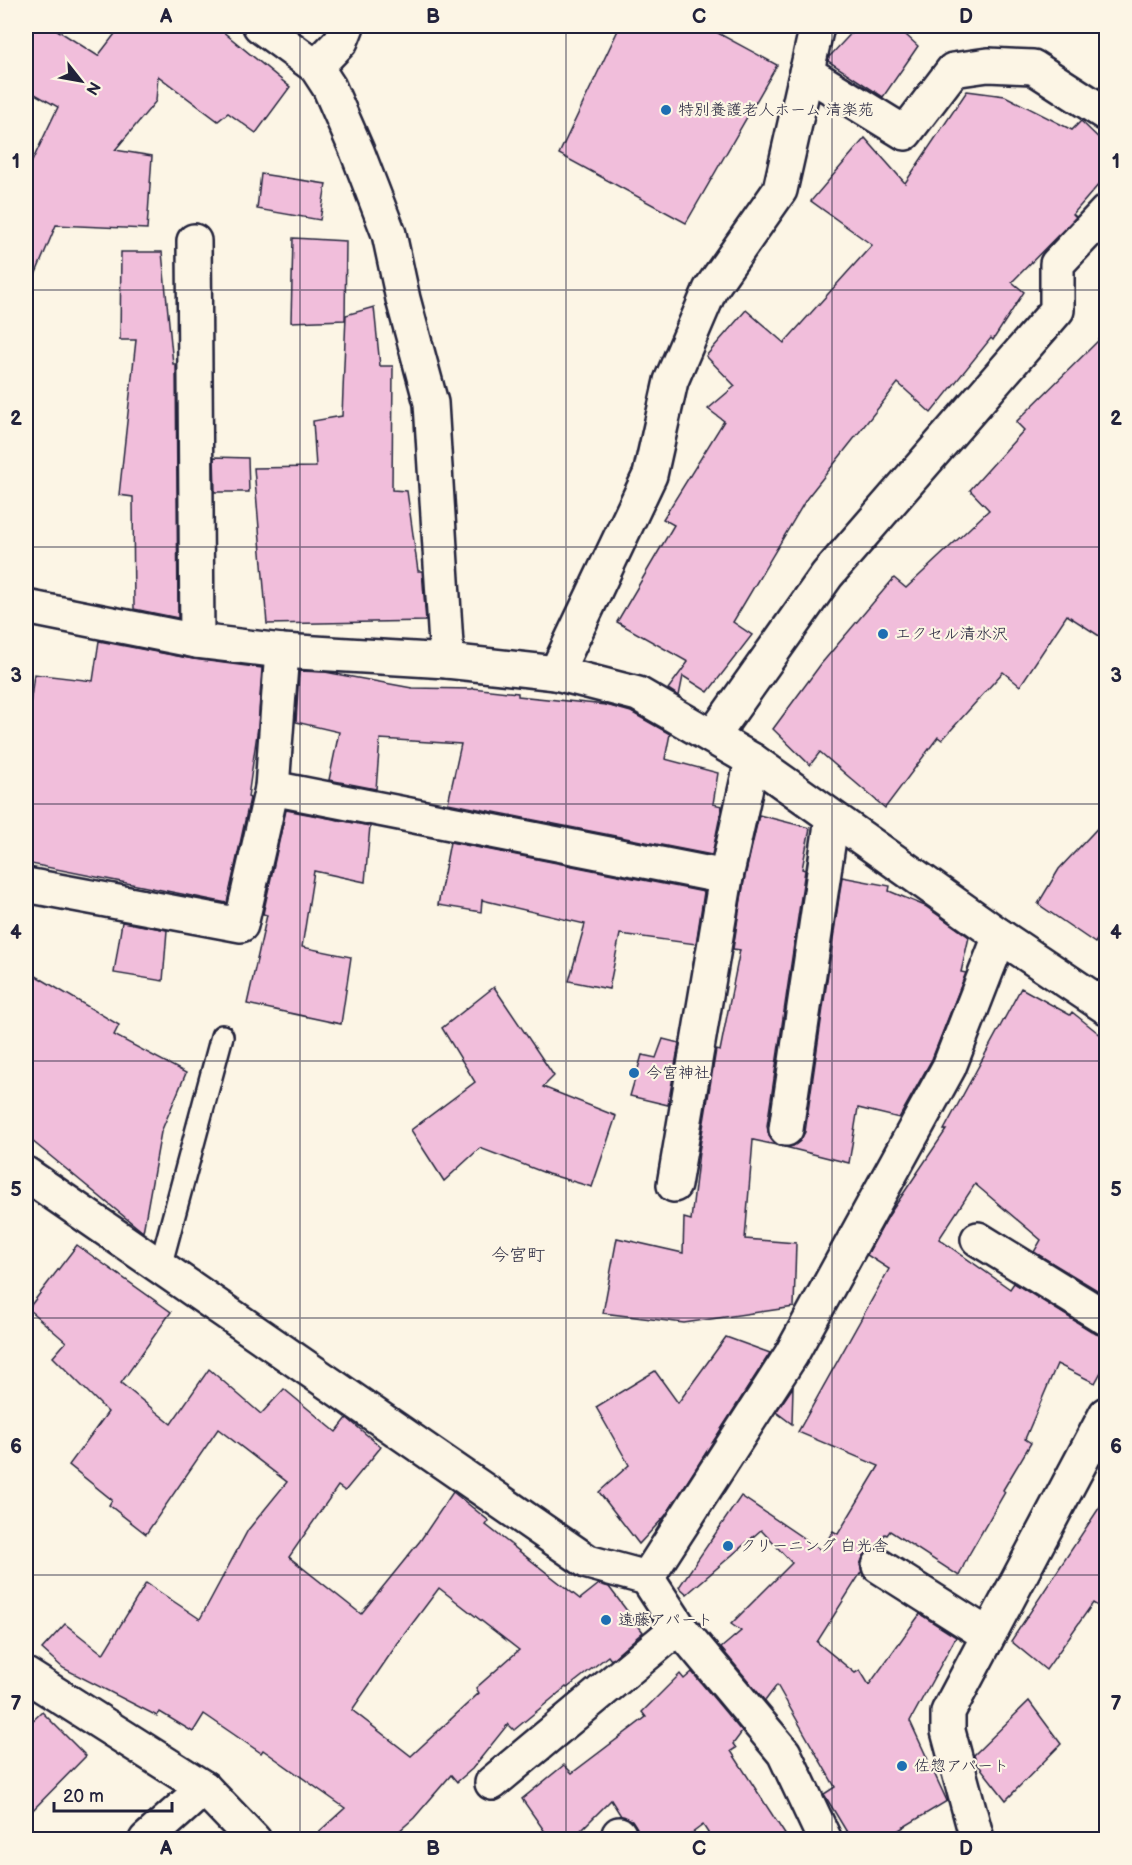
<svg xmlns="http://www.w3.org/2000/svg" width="1132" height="1865" viewBox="0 0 1132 1865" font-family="'Balsamiq Sans','Klee One',sans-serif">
<rect width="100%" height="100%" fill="#fcf5e5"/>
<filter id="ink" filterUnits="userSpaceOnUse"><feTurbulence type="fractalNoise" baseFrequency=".0167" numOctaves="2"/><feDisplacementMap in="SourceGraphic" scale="12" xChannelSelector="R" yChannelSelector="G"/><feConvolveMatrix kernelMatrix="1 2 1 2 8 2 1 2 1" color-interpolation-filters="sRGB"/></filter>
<g filter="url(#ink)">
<g fill="#f1bedb" stroke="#22223b" stroke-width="1.5" fill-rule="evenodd">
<polygon points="26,26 51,26 98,56 121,26 216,26 290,87 256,133 228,113 218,121 158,76 156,101 115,150 152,156 147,229 56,225 26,297 26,174 58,107 26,89"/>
<polygon points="620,26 705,26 777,65 686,223 559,154"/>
<polygon points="858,26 896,26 918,46 883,97 828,61 829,57"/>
<polygon points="967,91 1005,96 1072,130 1081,121 1107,146 1107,175 1073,214 1076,217 1012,282 1024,292 993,340 991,338 931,413 898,383 807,498 733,622 752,635 708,692 683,676 679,696 668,689 688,662 617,622 674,525 663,519 724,421 708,409 735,386 706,356 746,310 784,343 872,245 811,201 865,138 905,183"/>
<polygon points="261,174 326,184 320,220 257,209"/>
<polygon points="293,238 346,241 345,320 291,322"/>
<polygon points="121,252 162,252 173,364 176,364 178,618 134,609 133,497 119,495 136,340 120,340"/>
<polygon points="374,307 380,366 393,366 392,490 407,491 418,571 422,571 426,621 267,624 254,468 316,467 313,421 342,416 346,315"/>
<polygon points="1107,332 1107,641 1067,615 1020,686 1003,672 942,740 938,737 885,808 820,752 810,765 773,729 821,664 894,578 906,588 989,510 970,490 1024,430 1016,422"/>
<polygon points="214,457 248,458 249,492 215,492"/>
<polygon points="99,641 193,659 262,668 258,727 248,797 250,798 227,903 26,863 26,737 34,674 93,681"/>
<polygon points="299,671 325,672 412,688 472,689 472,688 518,693 518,696 606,705 631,712 670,734 665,759 718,773 713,804 722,806 712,855 448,803 461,744 380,739 376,789 329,780 339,732 296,722"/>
<polygon points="286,810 370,826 365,882 314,871 302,947 351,957 341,1024 247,1004 267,915 263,914"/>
<polygon points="759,815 810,828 802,869 805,870 767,1126 769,1136 774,1143 781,1146 753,1140 745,1239 796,1243 794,1307 684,1323 603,1313 617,1238 683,1253 684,1218 691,1220 699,1152 716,1050 720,1051 740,950 733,949 744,881"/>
<polygon points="1107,818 1107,924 1095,943 1038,904 1059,869"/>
<polygon points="450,842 704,892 696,944 620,934 609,989 569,981 585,924 482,900 481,912 438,905"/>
<polygon points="842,877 890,886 889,891 925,906 969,937 961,972 966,973 932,1059 899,1118 858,1108 849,1163 785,1147 793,1146 800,1141 805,1132"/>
<polygon points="122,922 167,930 163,981 114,973"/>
<polygon points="26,970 119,1025 114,1035 186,1073 161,1132 143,1232 26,1136"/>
<polygon points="494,987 554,1076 543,1087 616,1116 592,1187 548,1174 480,1148 444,1181 411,1130 475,1082 442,1028"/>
<polygon points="1021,988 1070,1015 1072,1012 1107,1040 1107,1296 1034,1252 1041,1240 975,1184 939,1239 1010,1289 1014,1283 1096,1334 1107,1337 1107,1361 1095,1383 1057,1364 1025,1439 1031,1443 1003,1490 1005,1492 967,1558 959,1576 890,1531 887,1535 885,1534 876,1548 870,1550 864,1556 860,1565 862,1571 817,1642 855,1673 860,1670 869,1685 920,1614 956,1637 910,1721 947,1801 884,1839 851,1839 824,1794 835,1787 777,1685 765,1701 721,1648 741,1631 731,1624 792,1563 761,1530 687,1594 679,1587 741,1496 821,1550 833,1531 838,1534 879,1466 798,1432 889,1269 867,1255 889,1215 946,1130 944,1130"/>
<polygon points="663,1039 679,1043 668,1105 630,1096 642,1055 656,1058"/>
<path d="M77,1245l94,67 -50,71 50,41 38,-55 52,45 23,-25 52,43 11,-14 34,29 -36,44 -7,-5 -49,71 72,57 59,-73 33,-49 36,29 -3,4 94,74 19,-15 10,3 34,45 -32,28 -3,-4 -41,32 -1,-1 -52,43 -6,-6 -36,45 -15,13 -6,-7 -37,43 -24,21h-79l34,-31 -82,-58 -2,3 -57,-39 -11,18 -33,-20 -3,4 -94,-48 -21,-19 23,-25 38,30 43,-71 54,36 48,-89 39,-48 -69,-53 -72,105 -37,-29 3,-5 -43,-35 39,-53 -55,-55 13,-15 -38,-33zM439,1588l80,62 -43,38 3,5 -68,63 -59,-46 48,-70z"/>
<polygon points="726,1337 770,1353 666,1515 639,1544 599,1492 629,1465 596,1407 655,1371 678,1403"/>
<polygon points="793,1387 792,1424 776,1412"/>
<polygon points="1107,1496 1107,1612 1093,1603 1046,1670 1011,1641"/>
<polygon points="692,1672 742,1732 733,1744 736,1748 731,1751 788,1839 712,1839 703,1825 684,1839 639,1839 637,1828 632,1820 621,1816 611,1800 572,1839 550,1839 522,1799 564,1765 572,1773 646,1717 642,1712 680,1674 684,1679"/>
<polygon points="1029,1701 1061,1744 1006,1800 976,1762 974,1755"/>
<polygon points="42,1712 86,1756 26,1817 26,1727"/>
</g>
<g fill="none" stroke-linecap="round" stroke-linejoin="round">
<defs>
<polyline id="lane" points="160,1267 222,1036"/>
<g id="street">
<polyline points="260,26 316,67 329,87 357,151 389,234 403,299 431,403 447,661"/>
<polyline points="316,67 341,41 347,26"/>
<polyline points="806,72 905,133 953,70 988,65 1033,67 1106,114"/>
<polyline points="194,241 197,641"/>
<polyline points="713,736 827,575 1057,310 1057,264 1106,212"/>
<polyline points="272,788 726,877"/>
<polyline points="26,885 241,925 272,788 282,651"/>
<polyline points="786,1129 832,818"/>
<polyline points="26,1174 588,1562 647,1578 679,1627 784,1753 825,1840"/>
<polyline points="674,1185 726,877 752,760"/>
<polyline points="978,1239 1106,1318"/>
<polyline points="879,1566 988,1635"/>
<polyline points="647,1578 791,1355 949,1067 1000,936"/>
<polyline points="26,1675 204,1788 254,1840"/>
<polyline points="492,1783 679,1627"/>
<polyline points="619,1834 621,1840"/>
<polyline points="146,1840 204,1788"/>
<polyline points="972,1840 976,1835 948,1731 948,1712 1106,1414"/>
</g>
<g id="secondary">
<polyline points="26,607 197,641 282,651 447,661 556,673 638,694 752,760 1000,936 1106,1007"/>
<polyline points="556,673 650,475 671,381 710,290 780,190 817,26"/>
</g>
</defs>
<use href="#lane" stroke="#22223b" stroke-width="26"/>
<use href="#street" stroke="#22223b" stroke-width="38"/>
<use href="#secondary" stroke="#22223b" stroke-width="38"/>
<use href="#lane" stroke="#fcf5e5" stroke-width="21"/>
<use href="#street" stroke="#fcf5e5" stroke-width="33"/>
<use href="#secondary" stroke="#fcf5e5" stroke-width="33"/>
</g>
</g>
<path fill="none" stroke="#22223b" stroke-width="1.5" stroke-opacity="0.55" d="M300,26v1814M566,26v1814M832,26v1814M26,290h1080M26,547h1080M26,804h1080M26,1061h1080M26,1318h1080M26,1575h1080"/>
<g fill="#1f6fb2" stroke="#fcf5e5" stroke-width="2">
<circle cx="666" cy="110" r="6"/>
<circle cx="883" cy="634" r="6"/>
<circle cx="634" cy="1073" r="6"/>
<circle cx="728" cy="1546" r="6"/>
<circle cx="606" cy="1620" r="6"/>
<circle cx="902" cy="1766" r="6"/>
</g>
<g text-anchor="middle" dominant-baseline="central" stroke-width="4.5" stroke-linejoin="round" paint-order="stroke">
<g font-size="16" fill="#22223b" stroke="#fcf5e5" text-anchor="start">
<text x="678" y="110">特別養護老人ホーム 清楽苑</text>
<text x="895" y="634">エクセル清水沢</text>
<text x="646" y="1073">今宮神社</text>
<text x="740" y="1546">クリーニング 白光舎</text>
<text x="618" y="1620">遠藤アパート</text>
<text x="914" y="1766">佐惣アパート</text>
</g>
<g font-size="18" fill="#22223b" stroke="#fcf5e5">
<text x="518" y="1255">今宮町</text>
</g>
</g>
<rect width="1132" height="1865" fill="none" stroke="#fcf5e5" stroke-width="66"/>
<g transform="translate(81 81) rotate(121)" stroke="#fcf5e5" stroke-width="4.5" paint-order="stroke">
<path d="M0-4.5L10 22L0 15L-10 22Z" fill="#22223b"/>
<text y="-9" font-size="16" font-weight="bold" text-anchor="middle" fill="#22223b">N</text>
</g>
<path d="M54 1802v9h118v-9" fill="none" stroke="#22223b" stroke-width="3"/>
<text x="63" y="1802" font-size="18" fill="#22223b" stroke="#fcf5e5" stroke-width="4.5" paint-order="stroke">20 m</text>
<rect x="33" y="33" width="1066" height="1799" fill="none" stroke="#22223b" stroke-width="2"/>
<g font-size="20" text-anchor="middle" font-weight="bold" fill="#22223b">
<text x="166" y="23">A</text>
<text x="433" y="23">B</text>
<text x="699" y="23">C</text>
<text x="966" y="23">D</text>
<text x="16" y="168">1</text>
<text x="1116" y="168">1</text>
<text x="16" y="425">2</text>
<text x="1116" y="425">2</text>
<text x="16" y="682">3</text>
<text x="1116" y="682">3</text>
<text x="16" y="939">4</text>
<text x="1116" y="939">4</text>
<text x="16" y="1196">5</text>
<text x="1116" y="1196">5</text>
<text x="16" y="1453">6</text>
<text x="1116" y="1453">6</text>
<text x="16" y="1710">7</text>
<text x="1116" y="1710">7</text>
<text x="166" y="1855">A</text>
<text x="433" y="1855">B</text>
<text x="699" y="1855">C</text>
<text x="966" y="1855">D</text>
</g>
</svg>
